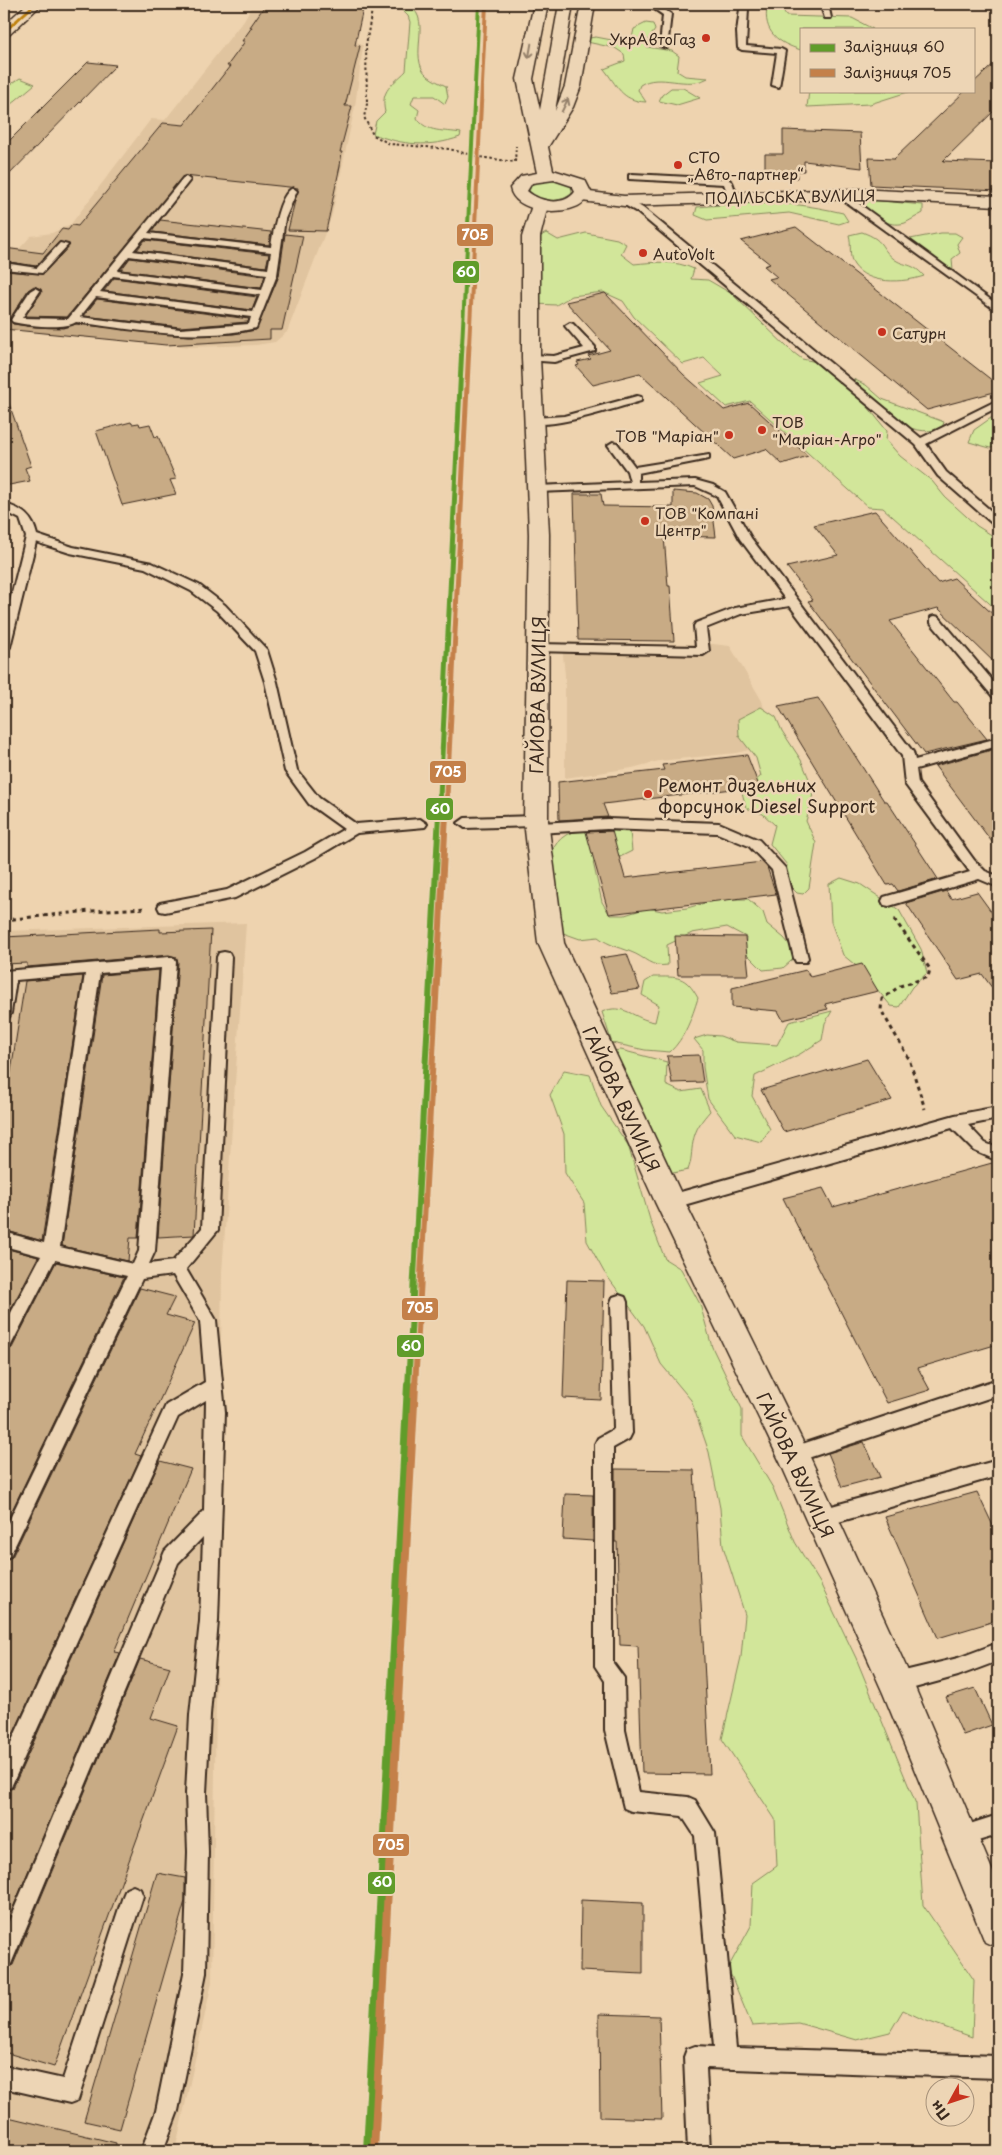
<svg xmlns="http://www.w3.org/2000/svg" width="1002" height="2155" viewBox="0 0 1002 2155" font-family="'Playpen Sans',sans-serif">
<rect width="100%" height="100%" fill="#eed3af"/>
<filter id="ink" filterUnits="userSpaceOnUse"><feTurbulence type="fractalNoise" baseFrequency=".02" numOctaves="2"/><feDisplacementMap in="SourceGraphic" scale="10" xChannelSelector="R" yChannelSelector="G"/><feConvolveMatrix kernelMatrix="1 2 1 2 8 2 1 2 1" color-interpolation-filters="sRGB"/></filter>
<g filter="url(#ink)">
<g fill="#e0c49f">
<polygon points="253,4 364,4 356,41 363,46 355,106 332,215 287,332 275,342 256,345 191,347 4,329 4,247 19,249 31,236 52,233 71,224 151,119 165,120 244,20"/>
<polygon points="713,644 730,646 762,701 773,744 736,753 659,761 632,768 565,778 565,675 562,645"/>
<polygon points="246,923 222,1273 212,1982 175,2151 4,2151 4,931"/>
</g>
<g fill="#d2e69a" stroke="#86885c">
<path d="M404,4c33,10 1,54 24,72 5,4 12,7 18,10l2,11 -3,7 -11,-8h-20l-3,8 8,6 -2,8c9,15 28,12 44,15l-1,4c-31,11 -57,8 -87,-3l3,-13 9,-9c-5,-22 7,-27 21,-41l4,-49 -2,-6 -7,-7z"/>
<path d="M764,4h15l7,12 66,2 21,11h-72v21c-23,-7 -38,-18 -34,-43z"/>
<path d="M646,23l7,1 2,6 -7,10 -1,7 25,4 7,5 -2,15 8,5 23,2c-22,12 -48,-6 -68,7l-2,5 8,12c-25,-1 -29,-17 -42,-33l21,-8 -1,-7 -9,-6 -28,-6 2,-4 7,-1 31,6 5,-5 2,-9z"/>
<polygon points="20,78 35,84 4,110 4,89"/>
<polygon points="671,88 683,88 700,98 677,105 659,101 662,95"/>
<polygon points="809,91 911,91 870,104 807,107"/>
<path d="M554,180l17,6 1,7c-10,10 -33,10 -43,-1l2,-7 9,-4z"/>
<path d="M872,200l51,5v8c-6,3 -12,7 -18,10 -16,5 -37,-7 -44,-21z"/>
<path d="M747,203c37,-1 61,2 96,10l5,8 -9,3 -50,-11 -82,7 -12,-5 2,-8z"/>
<path d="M862,232c24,9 16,14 32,27 11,8 18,3 30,17 -21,7 -56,9 -70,-11 -6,-9 -2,-20 -5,-30z"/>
<path d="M546,233l12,7 28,-7 31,6 9,5 -5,10 13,10c20,-2 41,-4 60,5l-3,10 17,1 24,14 57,55 13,10 20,4 46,44 19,24 -1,9 14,16 32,25 13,16 32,29 21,13v72l-115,-103 -15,-1 -118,-106 -24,6 -26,-24 23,-7 -19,-18 -21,6 -49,-47 -11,-16 -20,-9 -31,4 -16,9 -21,-1 1,-65z"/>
<polygon points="941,233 955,233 962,237 957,244 960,253 952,259 953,271 934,263 905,240"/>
<path d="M853,379l13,6 16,14 62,23 -2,6c-33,13 -69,-22 -93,-40z"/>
<polygon points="998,413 998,447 990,448 969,442 974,430"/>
<polygon points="761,707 776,717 782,731 801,760 813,788 812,801 806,821 816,843 809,888 803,894 797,893 785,881 787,865 770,844 775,825 763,814 746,808 742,792 761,776 756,758 739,736 738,719"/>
<path d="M593,830l37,2 2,19 -12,6 -27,5 9,40 8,13h15l22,-7 15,3 25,-3 32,-9h29l15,13 4,12 17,14 14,17 -15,13 -20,2 -18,-18 1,-15 -19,-10 -35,6 -25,12 1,20c-17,3 -23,-8 -37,-13 -14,-6 -21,-6 -33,-15l-18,2 -31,-11c-2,-28 -11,-76 17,-93 6,-4 19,-4 27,-5z"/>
<polygon points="841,878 860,884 899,910 921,949 927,973 912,987 899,1007 891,1006 860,969 843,955 831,922 829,884"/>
<path d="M653,977c26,0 32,-2 45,21 -6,19 -13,40 -28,54l-25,-2 -33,-7 -10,-31c22,-10 31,7 53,10l4,-17 -17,-10 3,-13z"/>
<polygon points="832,1011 825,1023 822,1040 800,1054 755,1076 752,1096 770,1129 761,1142 735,1135 708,1099 703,1067 703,1050 694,1039 707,1035 720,1036 736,1042 777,1045 789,1022"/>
<path d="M621,1050l46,12 -1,23 15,7 20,-3 9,22c-8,9 -15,18 -17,31 -2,10 -1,18 -5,28l-15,3 -28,-23 -42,-98z"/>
<polygon points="564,1070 590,1075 601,1106 628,1145 651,1223 665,1259 681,1269 700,1304 712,1347 742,1409 742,1436 773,1488 795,1542 820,1583 856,1658 916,1804 923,1905 974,1980 972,2037 924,2020 903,2010 890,2032 857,2040 798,2023 752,2026 728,1968 751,1926 753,1883 777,1866 775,1819 722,1739 741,1657 745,1615 723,1546 720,1508 709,1452 691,1400 661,1364 644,1326 604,1272 587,1241 584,1203 565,1173 564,1134 550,1095"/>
</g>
<g fill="#c8ab85" stroke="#3b2a1e">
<polygon points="266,4 364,4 355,45 360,46 345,106 352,106 340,152 342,152 340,166 326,231 288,230 298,188 184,176 67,317 25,316 42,292 41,289 34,286 28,290 9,320 13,324 36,327 63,328 76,324 189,336 234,334 256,330 279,276 285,234 303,236 282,330 270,330 270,339 166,345 4,329 4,271 43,274 70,245 59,242 36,266 4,261 4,248 43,253 62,229 68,230 72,225 78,226 163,123 184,125 230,66 227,66 241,47 245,41 242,41 252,27 250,27"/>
<polygon points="998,60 998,107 943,161 998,163 998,191 871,185 869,158 894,159 965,91 973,91 973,83"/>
<polygon points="88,62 116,65 4,180 4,146"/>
<polygon points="783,130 860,133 862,168 804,161 804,171 797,171 797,178 765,176 765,154 783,154"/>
<polygon points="160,220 271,232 269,245 152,232"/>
<polygon points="796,227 998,385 998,391 927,410 769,279 777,277 764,266 770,264 741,241"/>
<polygon points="145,240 269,254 266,267 137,250"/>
<polygon points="130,258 265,276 261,288 121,270"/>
<polygon points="114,278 257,297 252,310 104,291"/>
<polygon points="605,293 684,375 724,410 749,403 808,456 782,464 766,449 733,459 640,373 593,385 576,366 579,365 577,362 591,359 588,356 610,350 566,302"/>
<polygon points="97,299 249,319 248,322 180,327 84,316"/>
<polygon points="4,398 7,398 31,466 25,468 30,481 4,486"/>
<polygon points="131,422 132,424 139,423 140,426 150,424 155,437 158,436 176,479 170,480 176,494 122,505 96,431"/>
<polygon points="673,491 697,493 708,499 712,506 716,537 664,536 668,586 670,586 674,641 578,640 574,494 601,494 603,506 673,507"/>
<polygon points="875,511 938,583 954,578 998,619 998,666 938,608 890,621 954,702 957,702 987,739 924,754 808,601 813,600 787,567 838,555 814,525"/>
<polygon points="818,698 884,801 887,801 938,879 898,891 893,884 887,885 778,706"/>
<polygon points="995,749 998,753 998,850 935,766"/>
<polygon points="747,755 759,786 603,804 608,817 559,820 558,782 664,770 662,765"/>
<polygon points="612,831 625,878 762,862 767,867 776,894 609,914 586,832"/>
<polygon points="946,891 951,899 977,892 998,921 998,996 982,974 958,980 906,903"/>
<polygon points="160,929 160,932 211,930 194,1235 158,1237 178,962 176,957 169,955 27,967 27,963 4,964 4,937"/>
<polygon points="675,936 745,937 749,975 678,975"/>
<polygon points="627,954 640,989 612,993 600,958"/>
<polygon points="862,964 878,991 825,1004 828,1009 783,1020 778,1011 732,1007 732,988 806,970 810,977"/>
<polygon points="159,970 138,1238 130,1238 128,1261 62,1246 102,975"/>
<polygon points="83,976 42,1241 4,1230 4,1116 25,981"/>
<polygon points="699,1055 703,1082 672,1083 667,1056"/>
<polygon points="867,1059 892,1100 784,1132 761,1090"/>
<polygon points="992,1163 998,1173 998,1344 918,1368 930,1390 887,1403 783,1198 823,1188 833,1207"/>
<polygon points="4,1248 38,1257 4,1322"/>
<polygon points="56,1262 124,1277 4,1527 4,1351 12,1348"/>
<polygon points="567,1280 604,1281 601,1400 563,1398"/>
<polygon points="140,1288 175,1297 166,1315 195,1323 135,1454 141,1456 4,1754 4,1561 12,1557"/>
<polygon points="864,1442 880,1477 842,1487 828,1453"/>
<polygon points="160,1461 191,1469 114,1652 120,1653 4,1929 4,1792 13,1788"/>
<polygon points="615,1469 694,1470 710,1774 642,1773 638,1646 620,1645 617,1542 615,1542"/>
<polygon points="977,1492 998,1536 998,1620 938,1638 885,1517"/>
<polygon points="565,1494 593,1495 593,1541 563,1539"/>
<polygon points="140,1659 170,1667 151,1718 178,1726 54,2067 4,2052 4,1969 13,1965"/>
<polygon points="975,1688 992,1725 963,1735 946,1697"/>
<polygon points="157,1873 185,1878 185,1901 120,2129 84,2121"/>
<polygon points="581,1900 643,1903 643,1974 580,1971"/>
<polygon points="599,2014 659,2016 662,2119 600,2117"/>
<polygon points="4,2116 116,2143 115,2151 4,2151"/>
</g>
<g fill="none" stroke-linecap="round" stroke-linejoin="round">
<defs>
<g id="lane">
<polygon points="647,4 656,4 671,14 667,48 660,46 663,15"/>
<polygon points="736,4 744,4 748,9 746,46 781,49 785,51 779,87 772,85 777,53 742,50 738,48 737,32 740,9"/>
<polygon points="820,4 828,4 831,18 825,18"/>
<polygon points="632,174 728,179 732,182 737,196 729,198 724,184 629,179 629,175"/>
<path d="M186,177l4,3 -42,53 123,14c2,-14 8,-53 22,-59l4,3 -12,28 -8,56 -21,53c-59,14 -121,2 -180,-6 -11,8 -50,3 -63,0l-2,-2 19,-29 5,-3 5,3 -18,27 46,1 115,-141zM144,238l127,14 -3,17 -135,-18zM129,256l138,18 -5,16 -145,-19zM113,276l147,19 -7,17 -153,-20zM96,297l155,20 -2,7 -69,5 -100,-12z"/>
<polygon points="837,192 843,192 998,305 998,312 837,196"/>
<polygon points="621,199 627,199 643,208 921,438 998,400 998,407 926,444 946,472 998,517 998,526 994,525 938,476 916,445 637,212 621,203"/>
<polygon points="60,243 68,245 42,273 4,269 4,263 37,268"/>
<polygon points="570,323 573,324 595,347 595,351 554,362 527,360 526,358 531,355 554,356 584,348 565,326"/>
<path d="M637,396l4,1v4c-19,5 -99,32 -112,20l5,-3 30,-2z"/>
<polygon points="613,442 617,443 635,467 709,455 709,459 638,473 638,482 695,480 713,485 725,492 751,538 913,752 915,760 998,738 998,746 916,769 918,783 974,860 985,871 998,876 998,887 979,879 889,906 884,905 882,901 884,897 970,872 905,784 902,756 790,606 741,614 706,628 709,651 703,655 534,651 532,648 534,645 538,644 696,647 694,626 696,623 735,608 785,599 740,539 717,496 695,486 537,492 531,489 537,486 630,482 627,471 608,445"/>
<path d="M4,504c18,4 29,13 33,31l36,12 79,16 47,22 26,20 42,45 10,32 20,88 22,28 37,26 64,-5 7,5 -2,3 -68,6 -42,25 -80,40 -70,14 -5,-1 -2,-4 2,-4 67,-13 78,-38 39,-23 -35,-25 -24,-33 -20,-89 -10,-31 -38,-40 -26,-20 -46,-23 -75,-15 -34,-11 -26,105 -6,4v-26l22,-88 -6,-18 -16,-8z"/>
<polygon points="935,616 939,617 998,687 998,699 994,698 931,623 931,617"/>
<polygon points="536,816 541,818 541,823 607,819 719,823 759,840 785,868 808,958 806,962 796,962 794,958 772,870 749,846 717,833 607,829 537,833 532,831 532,826 465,828 458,823 465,818"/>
<path d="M224,952l5,1 2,4 -13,273 -32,39 30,51 9,92 -7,209 -8,94 -4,78 2,59 -2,121 -28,138 -15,40h-22l15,-40 28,-138 4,-121 -2,-59 4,-78 10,-94 3,-84 -25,26 -167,401 -7,3v-34l161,-382 39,-40 2,-111 -28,17 -167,370 -7,3v-32l162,-353 39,-23 -5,-61 -27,-46 -31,4 -132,277 -6,3v-28l123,-255 -72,-16 -45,87 -6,2v-23l37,-70 -37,-10v-14l40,11 41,-269 -69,6 -5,33 -2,4 -5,2v-48l165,-14 5,1 2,4 -21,289 -6,13 24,-3 29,-33 15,-271 2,-4zM161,968l-22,283 -6,13 -73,-17 40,-274z"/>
<polygon points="998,1107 998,1119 968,1125 985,1143 998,1148 998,1161 975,1151 952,1128 670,1209 664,1207 662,1202 664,1197 670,1195 955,1115"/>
<polygon points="619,1295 625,1297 627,1302 632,1433 629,1439 613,1448 613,1663 624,1678 625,1730 639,1792 688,1797 695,1800 715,1833 736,2048 998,2056 998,2078 706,2068 710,2151 688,2151 684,2057 687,2049 695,2046 714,2047 695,1836 682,1816 631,1811 624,1808 605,1730 605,1681 595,1666 595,1444 598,1438 614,1429 611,1302 613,1297"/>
<polygon points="998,1379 998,1395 793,1463 787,1461 784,1455 787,1449 793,1447"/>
<polygon points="998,1460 998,1476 821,1527 815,1524 812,1518 815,1512 821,1509"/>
<polygon points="998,1643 998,1661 958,1676 896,1693 889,1690 886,1683 889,1676 896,1673 958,1658"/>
<polygon points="998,1815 998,1835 961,1846 954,1843 951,1836 954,1829"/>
<polygon points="133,1886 140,1889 143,1896 78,2100 70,2103 4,2088 4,2066 63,2079 123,1896 126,1889"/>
</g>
<g id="street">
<polygon points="27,4 42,4 9,35 4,36 4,25"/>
<polygon points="856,189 998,196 998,206 856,199 624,206 581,201 575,200 573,196 575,192 581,191 624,196"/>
<polygon points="540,200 546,201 548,205 540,237 540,358 549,534 548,821 564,943 685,1202 804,1444 908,1671 998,1884 998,1948 985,1942 883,1693 781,1464 655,1202 538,943 524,821 529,534 522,358 522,237 532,205 534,201"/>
</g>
<path id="secondary" d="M534,4h14l-15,75 7,31 19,-106h14l-18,107 10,-25 16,-82h14l-14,82 -8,21 -25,40 5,23 32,10 6,12c-4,6 -7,11 -13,14 -18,9 -63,7 -68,-18l11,-12 16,-3 -20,-94zM554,180l18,6 3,6c-12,15 -35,10 -48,-1l5,-8z"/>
</defs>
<use href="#lane" stroke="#3b2a1e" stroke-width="4"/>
<use href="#street" stroke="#3b2a1e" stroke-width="3"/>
<use href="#secondary" stroke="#3b2a1e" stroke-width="3"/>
<polyline stroke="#3b2a1e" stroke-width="2" stroke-dasharray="2.5 2.5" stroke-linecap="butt" points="373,4 366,45 367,104 364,117 373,135 390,144 449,149 479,157 515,162 516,146"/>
<g stroke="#3b2a1e" stroke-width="3" stroke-dasharray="4 4" stroke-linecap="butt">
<polyline points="894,919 930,969 928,977 900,986 882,999 881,1010 909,1059 925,1109"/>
<polyline points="4,920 90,911 147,908"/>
</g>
<use href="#lane" fill="#edd5b5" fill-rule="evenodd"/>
<use href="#street" fill="#edd5b5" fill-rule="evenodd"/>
<use href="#secondary" fill="#edd5b5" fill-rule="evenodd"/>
<defs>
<polyline id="bus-1" points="4,32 35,4"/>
</defs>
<use href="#bus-1" stroke="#edd5b5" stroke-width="5.5"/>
<use href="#bus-1" stroke="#bf8109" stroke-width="3"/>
<defs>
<polyline id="rail-1-far3" points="462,346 479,4"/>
<polyline id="rail-1-far2" points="440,797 462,345"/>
<polyline id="rail-1-far1" points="408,1387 440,796"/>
<polyline id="rail-1" points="367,2151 408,1385"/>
<polyline id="rail-2-far3" points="469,346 486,4"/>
<polyline id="rail-2-far2" points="447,797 469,345"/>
<polyline id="rail-2-far1" points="415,1387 447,796"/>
<polyline id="rail-2" points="374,2151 415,1385"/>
</defs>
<use href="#rail-1-far3" stroke="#edd5b5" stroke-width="6"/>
<use href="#rail-1-far2" stroke="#edd5b5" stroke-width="8"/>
<use href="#rail-1-far1" stroke="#edd5b5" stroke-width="10"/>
<use href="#rail-1" stroke="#edd5b5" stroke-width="12"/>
<use href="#rail-2-far3" stroke="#edd5b5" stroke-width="6"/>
<use href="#rail-2-far2" stroke="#edd5b5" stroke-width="8"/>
<use href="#rail-2-far1" stroke="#edd5b5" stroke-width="10"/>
<use href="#rail-2" stroke="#edd5b5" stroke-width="12"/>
<use href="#rail-1-far3" stroke="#609c2a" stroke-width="4"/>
<use href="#rail-1-far2" stroke="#609c2a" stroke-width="5"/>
<use href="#rail-1-far1" stroke="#609c2a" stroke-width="6"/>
<use href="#rail-1" stroke="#609c2a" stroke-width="8"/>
<use href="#rail-2-far3" stroke="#c48049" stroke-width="4"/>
<use href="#rail-2-far2" stroke="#c48049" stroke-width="5"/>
<use href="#rail-2-far1" stroke="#c48049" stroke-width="6"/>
<use href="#rail-2" stroke="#c48049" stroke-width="8"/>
</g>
<defs><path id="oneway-shaft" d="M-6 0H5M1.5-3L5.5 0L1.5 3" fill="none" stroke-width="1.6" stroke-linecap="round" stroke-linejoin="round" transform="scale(1.25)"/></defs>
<g stroke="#94806a">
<use href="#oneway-shaft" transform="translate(530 51) rotate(100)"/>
<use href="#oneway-shaft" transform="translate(565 105) rotate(-64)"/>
</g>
</g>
<g fill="#c8321e" stroke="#edd5b5" stroke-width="2">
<circle cx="706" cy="38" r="5"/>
<circle cx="678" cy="165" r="5"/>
<circle cx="643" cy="253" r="5"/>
<circle cx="882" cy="332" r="5"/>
<circle cx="762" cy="430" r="5"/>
<circle cx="729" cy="435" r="5"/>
<circle cx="645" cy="521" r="5"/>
<circle cx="648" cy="794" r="5"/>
</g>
<g text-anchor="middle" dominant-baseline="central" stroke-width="5" stroke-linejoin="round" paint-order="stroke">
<g font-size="15" fill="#3b2a1e" stroke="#edd5b5" text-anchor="start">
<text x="696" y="38" text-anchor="end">УкрАвтоГаз</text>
<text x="688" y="156">СТО<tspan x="688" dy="17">„Авто-партнер“</tspan></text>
<text x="653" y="253">AutoVolt</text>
<text x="892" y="332">Сатурн</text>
<text x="772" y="421">ТОВ<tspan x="772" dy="17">"Маріан-Агро"</tspan></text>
<text x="719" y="435" text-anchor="end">ТОВ "Маріан"</text>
<text x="655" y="512">ТОВ "Компані<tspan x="655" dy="17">Центр"</tspan></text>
</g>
<g font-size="15" fill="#3b2a1e" stroke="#edd5b5">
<text transform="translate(790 196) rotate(-1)">ПОДІЛЬСЬКА ВУЛИЦЯ</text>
</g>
<g font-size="18" fill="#3b2a1e" stroke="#edd5b5">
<text transform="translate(537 695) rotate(-89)">ГАЙОВА ВУЛИЦЯ</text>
<text transform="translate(622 1099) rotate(65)">ГАЙОВА ВУЛИЦЯ</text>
<text transform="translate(796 1465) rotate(65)">ГАЙОВА ВУЛИЦЯ</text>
</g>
<g font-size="18" fill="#3b2a1e" stroke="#edd5b5" text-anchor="start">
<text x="658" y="784">Ремонт дизельних<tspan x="658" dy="21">форсунок Diesel Support</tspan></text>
</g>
</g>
<g stroke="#edd5b5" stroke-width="2">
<rect x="456" y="223" width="38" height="24" rx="5" fill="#c48049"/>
<rect x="452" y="260" width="28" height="24" rx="5" fill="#609c2a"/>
<rect x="429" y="760" width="38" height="24" rx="5" fill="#c48049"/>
<rect x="425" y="797" width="29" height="24" rx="5" fill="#609c2a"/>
<rect x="401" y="1297" width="38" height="24" rx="5" fill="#c48049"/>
<rect x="396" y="1334" width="29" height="24" rx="5" fill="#609c2a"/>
<rect x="372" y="1833" width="38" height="24" rx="5" fill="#c48049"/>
<rect x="367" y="1871" width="29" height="24" rx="5" fill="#609c2a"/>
</g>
<g font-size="14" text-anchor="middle" font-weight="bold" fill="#fff">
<text x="475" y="240">705</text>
<text x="466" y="277">60</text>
<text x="448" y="777">705</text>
<text x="440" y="814">60</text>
<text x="420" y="1313">705</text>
<text x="411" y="1351">60</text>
<text x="391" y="1850">705</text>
<text x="382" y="1887">60</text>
</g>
<rect width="1002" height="2155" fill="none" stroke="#edd5b5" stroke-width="20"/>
<rect x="10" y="10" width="982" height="2135" fill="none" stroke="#3b2a1e" stroke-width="2" filter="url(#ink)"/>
<rect x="800" y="28" width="175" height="65" fill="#edd5b5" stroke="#a69179"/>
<rect x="810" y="44" width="25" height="8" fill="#609c2a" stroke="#a69179"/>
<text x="844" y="52" font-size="15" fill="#3b2a1e">Залізниця 60</text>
<rect x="810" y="69" width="25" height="8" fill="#c48049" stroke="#a69179"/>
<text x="844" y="78" font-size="15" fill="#3b2a1e">Залізниця 705</text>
<g transform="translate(950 2102) rotate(230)"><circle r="24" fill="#edd5b5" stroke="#a69179"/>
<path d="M0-4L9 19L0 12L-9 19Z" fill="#c8321e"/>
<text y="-8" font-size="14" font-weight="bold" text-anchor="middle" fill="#3b2a1e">Пн</text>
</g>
</svg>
